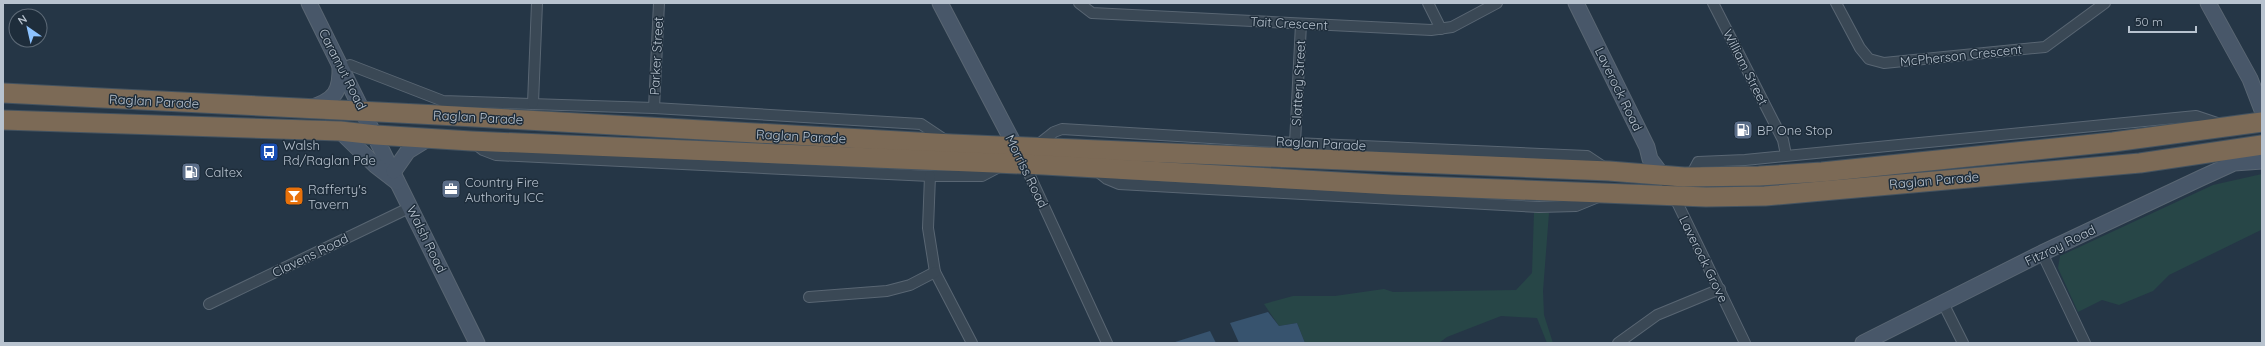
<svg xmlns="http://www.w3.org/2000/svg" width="2265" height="346" viewBox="0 0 2265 346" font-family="Quicksand,sans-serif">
<rect width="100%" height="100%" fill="#253646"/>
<g fill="#274647">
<polygon points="2262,174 2262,233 2261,230 2169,275 2153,291 2119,305 2102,300 2078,312 2058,268 2060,256 2213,185"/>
<polygon points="1534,212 1549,213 1543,291 1544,315 1553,343 1547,343 1537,318 1501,316 1447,337 1439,343 1305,343 1297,323 1279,326 1264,304 1293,296 1335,296 1384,289 1393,292 1516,290 1532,273"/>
</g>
<g fill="#37536e">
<polygon points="1268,312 1279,326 1297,323 1305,343 1239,343 1230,323"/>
<polygon points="1210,331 1216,343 1172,343"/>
</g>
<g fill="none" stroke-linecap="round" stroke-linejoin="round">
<defs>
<g id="street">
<polyline points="1079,3 1092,13 1431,30 1452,27 1497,3"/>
<polyline points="1428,3 1441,29"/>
<polyline points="1713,3 1783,140 1786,155"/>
<polyline points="1836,3 1860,48 1869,59 1884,63 2045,47 2105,3"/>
<polyline points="350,65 443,101 654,108 921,124 945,140"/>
<polyline points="533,103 537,3"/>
<polyline points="654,108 659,3"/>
<polyline points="474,143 483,150 496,155 930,176 982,176 1001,166"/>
<polyline points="1295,143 1301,24"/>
<polyline points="1035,147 1054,132 1062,129 1295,143 1587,156 1605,168"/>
<polyline points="1024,163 1107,343"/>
<polyline points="1097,171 1107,179 1119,184 1539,207 1576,206 1598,197"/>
<polyline points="1662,175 1674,196 1745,343"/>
<polyline points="930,176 928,228 935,272 972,343"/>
<polyline points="1690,177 1698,162 1745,160 2196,116 2223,125"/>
<polyline points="2042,253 2085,343"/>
<polyline points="809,297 887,291 910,285 935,272"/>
<polyline points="1943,303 1963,343"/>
<polyline points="209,304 411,207"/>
<polyline points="1618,343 1657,315 1720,289"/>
</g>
<g id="secondary">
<polyline points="309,3 477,343"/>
<polyline points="940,3 1015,146"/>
<polyline points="1576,3 1647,147 1650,159 1662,175"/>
<polyline points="2208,3 2250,79 2262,110"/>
<path d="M310,108c25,-8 31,-16 30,-43"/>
<polyline points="340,131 375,165 397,182"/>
<polyline points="394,171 408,151 429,138"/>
<polyline points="1863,343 2042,253 2201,178 2234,163 2262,161"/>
</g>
<g id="highway">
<polyline points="3,93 438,115 952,144 1609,171 1684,177 1759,176 1822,172 2113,142 2262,122"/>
<polyline points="3,120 340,131 376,135 471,141 1044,165 1392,185 1706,197 1765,196 2140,163 2262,145"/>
</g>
</defs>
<use href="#street" stroke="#596673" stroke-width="12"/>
<use href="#secondary" stroke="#596673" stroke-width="17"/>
<use href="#highway" stroke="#445360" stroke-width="21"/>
<use href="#street" stroke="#3a4855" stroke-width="10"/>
<use href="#secondary" stroke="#485769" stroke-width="15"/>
<use href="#highway" stroke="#7c6a56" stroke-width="19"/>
</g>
<defs>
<symbol id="fuel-square" viewBox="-11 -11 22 22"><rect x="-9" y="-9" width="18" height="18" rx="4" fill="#5c6f8a" stroke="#1e2d3b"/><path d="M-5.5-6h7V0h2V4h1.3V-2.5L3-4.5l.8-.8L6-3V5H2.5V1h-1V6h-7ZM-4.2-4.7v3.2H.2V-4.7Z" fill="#fff"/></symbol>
<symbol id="bus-square" viewBox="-11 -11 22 22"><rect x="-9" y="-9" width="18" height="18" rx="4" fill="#1a4fb4" stroke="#1e2d3b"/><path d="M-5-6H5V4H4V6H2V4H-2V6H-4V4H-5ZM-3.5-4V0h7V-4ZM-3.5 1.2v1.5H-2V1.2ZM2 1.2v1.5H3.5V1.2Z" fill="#fff"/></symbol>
<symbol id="office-square" viewBox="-11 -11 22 22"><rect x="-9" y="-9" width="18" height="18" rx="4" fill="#5c6f8a" stroke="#1e2d3b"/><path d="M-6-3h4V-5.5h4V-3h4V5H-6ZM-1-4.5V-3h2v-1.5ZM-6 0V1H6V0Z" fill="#fff"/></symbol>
<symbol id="bar-square" viewBox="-11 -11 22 22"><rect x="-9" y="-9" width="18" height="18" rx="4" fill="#e8710a" stroke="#1e2d3b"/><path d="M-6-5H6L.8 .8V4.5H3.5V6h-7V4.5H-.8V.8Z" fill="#fff"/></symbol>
</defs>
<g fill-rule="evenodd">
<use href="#fuel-square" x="1732" y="119" width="22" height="22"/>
<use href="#bus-square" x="258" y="141" width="22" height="22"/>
<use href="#fuel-square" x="180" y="161" width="22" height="22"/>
<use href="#office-square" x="440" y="178" width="22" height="22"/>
<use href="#bar-square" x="283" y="185" width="22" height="22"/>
</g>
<g text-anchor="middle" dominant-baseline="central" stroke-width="3" stroke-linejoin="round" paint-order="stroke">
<g font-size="13" fill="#b8c3cf" stroke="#1e2d3b">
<text transform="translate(1289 23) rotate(3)">Tait Crescent</text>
<text transform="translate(1961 55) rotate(-6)">McPherson Crescent</text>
<text transform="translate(656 56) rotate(-87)">Parker Street</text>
<text transform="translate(1746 67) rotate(63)">William Street</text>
<text transform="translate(343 69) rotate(63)">Caramut Road</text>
<text transform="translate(1298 83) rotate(-87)">Slattery Street</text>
<text transform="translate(1619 89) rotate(64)">Laverock Road</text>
<text transform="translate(154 101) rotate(3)">Raglan Parade</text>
<text transform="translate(478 117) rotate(3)">Raglan Parade</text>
<text transform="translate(801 136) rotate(3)">Raglan Parade</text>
<text transform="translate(1321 143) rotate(3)">Raglan Parade</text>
<text transform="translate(1027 171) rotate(64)">Morriss Road</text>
<text transform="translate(1934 180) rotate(-5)">Raglan Parade</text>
<text transform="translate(427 239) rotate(64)">Walsh Road</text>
<text transform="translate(2060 245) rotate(-26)">Fitzroy Road</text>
<text transform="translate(310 255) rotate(-26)">Clavens Road</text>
<text transform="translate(1704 259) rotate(64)">Laverock Grove</text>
</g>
<g font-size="13" fill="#b8c3cf" stroke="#1e2d3b" text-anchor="start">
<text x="1757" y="130">BP One Stop</text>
<text x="283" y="145">Walsh<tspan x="283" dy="15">Rd/Raglan Pde</tspan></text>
<text x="205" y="172">Caltex</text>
<text x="465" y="182">Country Fire<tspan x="465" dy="15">Authority ICC</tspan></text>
<text x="308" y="189">Rafferty's<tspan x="308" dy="15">Tavern</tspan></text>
</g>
</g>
<rect width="2265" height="346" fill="none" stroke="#b8c3cf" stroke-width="8"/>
<g transform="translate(28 28) rotate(326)"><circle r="19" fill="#1e2d3b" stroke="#5c6976"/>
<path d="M0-3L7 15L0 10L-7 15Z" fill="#8dc3ff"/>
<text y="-6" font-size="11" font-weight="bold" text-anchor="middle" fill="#b8c3cf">N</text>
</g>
<path d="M2129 26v6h67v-6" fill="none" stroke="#b8c3cf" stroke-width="2"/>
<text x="2135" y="26" font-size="12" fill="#b8c3cf" stroke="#1e2d3b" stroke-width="3" paint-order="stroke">50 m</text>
</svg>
